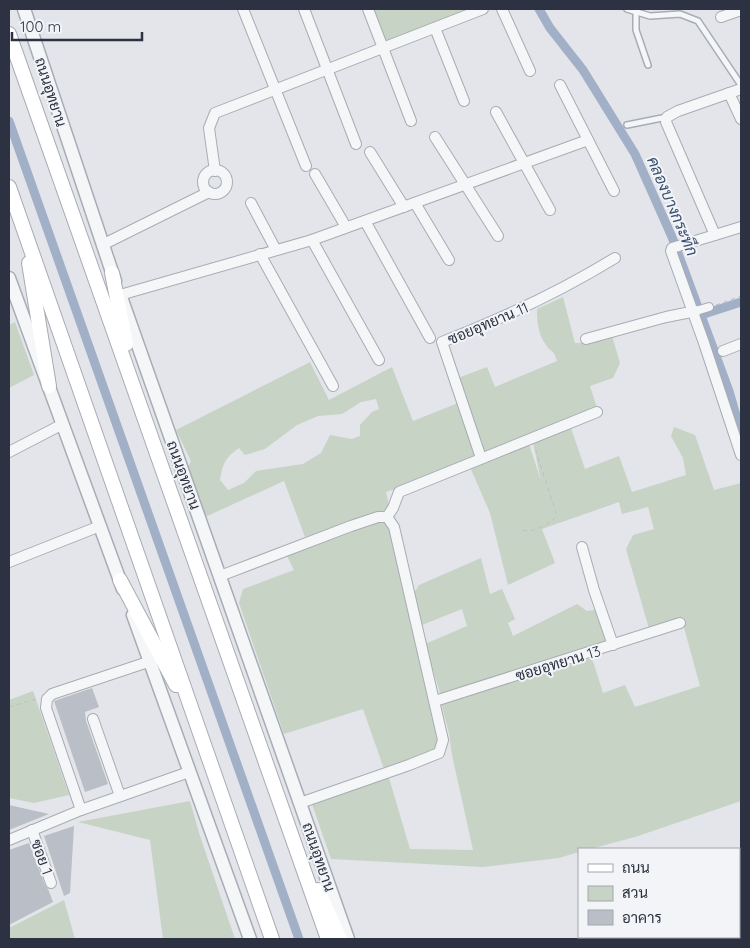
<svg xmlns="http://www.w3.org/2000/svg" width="750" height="948" viewBox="0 0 750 948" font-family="Quicksand,Sarabun,sans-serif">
<rect width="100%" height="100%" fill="#e3e5ea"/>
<g fill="#c7d3c5" fill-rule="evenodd">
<polygon points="374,9 477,9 387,43"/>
<path d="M563,297l12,46h11l26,-7 8,27 -7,15 -23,8 7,22 -110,45 -5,-6 -24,-69 29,-11 8,20 62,-26c-3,-12 -6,-8 -11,-16 -8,-11 -9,-24 -9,-36z"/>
<polygon points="15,322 34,375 9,388 9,325"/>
<path d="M310,362l19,38 63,-33 21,54 45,-18 18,53 -43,17 -3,5 -44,14 3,13 -3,5 -81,27 -21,-56 -79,36 -17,-50 3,-6 -15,-31zM376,399l3,10 -7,3 -12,13v11l-8,3 -22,-4 -9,18 -18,11 -47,7 -12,12 -16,7 -8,-10c3,-17 5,-22 19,-32l6,7 20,-6 32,-24 21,-9 24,-2 19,-12z"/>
<polygon points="674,427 695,435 714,490 741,483 741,801 635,837 590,849 579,849 579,852 559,858 483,867 331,859 312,804 389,778 410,849 473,850 452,755 449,733 441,703 592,658 603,693 625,685 635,707 700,686 683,624 650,632 626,549 633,535 654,529 648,507 622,514 619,502 542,529 555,563 508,585 490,513 470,467 529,444 541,481 533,442 571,428 585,469 619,456 632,492 686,475 683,458 671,436"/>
<polygon points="383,520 388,524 393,534 438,743 435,751 384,769 363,709 284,734 239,603 243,589 294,570 286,554"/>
<polygon points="481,558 490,594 502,589 515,619 508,623 513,636 577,604 587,611 595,610 608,644 450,693 440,693 425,644 467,626 462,609 422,625 414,593 419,585"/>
<polygon points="33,691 69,795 34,803 9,798 9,700"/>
<polygon points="190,801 200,836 235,939 163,939 150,840 78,822"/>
<polygon points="64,900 75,939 9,939 9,928"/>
</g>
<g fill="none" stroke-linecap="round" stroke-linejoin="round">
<g stroke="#a1b0c7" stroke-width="9">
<polyline points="539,9 550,28 583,70 635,154 672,237 729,391 741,433"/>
<polyline points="9,121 299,939"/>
<polyline points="701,315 741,302"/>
</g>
</g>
<g fill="#babec6">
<polygon points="92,688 99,707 85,712 86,721 108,784 85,792 54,701"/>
<polygon points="9,805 49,814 9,830"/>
<polygon points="74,826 70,893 64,896 44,836"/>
<polygon points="29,843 45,885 48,889 53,902 9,925 9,850"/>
</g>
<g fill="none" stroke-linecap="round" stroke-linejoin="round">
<defs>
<g id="service">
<polyline points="627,9 650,16 680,14 698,21 741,85"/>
<polyline points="636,12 636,30 648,65"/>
<polyline points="627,125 667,117"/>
</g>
<polyline id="pedestrian" points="696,311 709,307"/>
<g id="minor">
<polyline points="243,9 306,166"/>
<polyline points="304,9 356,144"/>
<polyline points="368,9 411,121"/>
<polyline points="502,9 530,71"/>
<polyline points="721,17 741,10"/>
<polyline points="435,28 464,101"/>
<polyline points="560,85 614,191"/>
<polyline points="741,89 678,111 667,117 666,122 715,235 741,227"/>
<polyline points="729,93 741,119"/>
<polyline points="496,112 550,210"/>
<polyline points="435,137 498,236"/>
<polyline points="370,152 404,207"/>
<circle cx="215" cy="182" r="12"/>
<polyline points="215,171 209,128 215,113 483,9"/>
<polyline points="315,174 346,227"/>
<polyline points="251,203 276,250"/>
<polyline points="415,203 449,260"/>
<polyline points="365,221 430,338"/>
<polyline points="715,235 672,248 671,251 704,343 741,455"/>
<polyline points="312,240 379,360"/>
<polyline points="102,245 209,192"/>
<polyline points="260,254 333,386"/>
<polyline points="120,295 312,240 588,140"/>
<polyline points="586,339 666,317 696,311"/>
<polyline points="723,351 741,344"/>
<polyline points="9,452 63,424"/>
<path d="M481,458l-39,-116c62,-24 116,-49 173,-84"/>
<polyline points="582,547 594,590 613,645"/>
<polyline points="9,562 100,526"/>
<polyline points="220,576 351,526 378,517 387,517 393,508 399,492 597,412"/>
<polyline points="435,701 680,623"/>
<polyline points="93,719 120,796"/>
<polyline points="300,803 409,765 439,753 443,740 394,527 387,517"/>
<polyline points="81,810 46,708 47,699 52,694 151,661"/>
<polyline points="32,830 51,883"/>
<polyline points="9,840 81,810 189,772"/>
</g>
<g id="tertiary">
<polyline points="24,9 115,281"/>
<polyline points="9,278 123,589"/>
<polyline points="122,300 348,939"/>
<polyline points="133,615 250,939"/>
</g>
<g id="secondary">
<polyline points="9,34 328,939"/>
<polyline points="9,187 272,939"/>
<polyline points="29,263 49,386"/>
<polyline points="112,273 126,344"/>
<polyline points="120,580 176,685"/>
<polyline points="318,890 340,939"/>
</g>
</defs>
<use href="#service" stroke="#a8acb4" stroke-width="8"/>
<use href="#pedestrian" stroke="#a8acb4" stroke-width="10"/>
<use href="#minor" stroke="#a8acb4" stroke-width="12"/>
<use href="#tertiary" stroke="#a8acb4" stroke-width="15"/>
<use href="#secondary" stroke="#a8acb4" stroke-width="16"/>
<g stroke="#bdbfc5" stroke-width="1" stroke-dasharray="4 4" stroke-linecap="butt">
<polyline points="716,305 741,296"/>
<path d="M523,530c10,4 27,-7 34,-14l-22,-68"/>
<polyline points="9,707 36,699"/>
</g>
<use href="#service" stroke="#f5f6f8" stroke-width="5"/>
<use href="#pedestrian" stroke="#f5f6f8" stroke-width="8"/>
<use href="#minor" stroke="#f5f6f8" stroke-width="10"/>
<use href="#tertiary" stroke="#f5f6f8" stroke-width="12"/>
<use href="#secondary" stroke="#fff" stroke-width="14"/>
</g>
<g text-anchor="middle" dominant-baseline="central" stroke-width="4" stroke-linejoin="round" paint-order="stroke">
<g font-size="15" fill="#2c3241" stroke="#f2f4f7">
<text transform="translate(51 92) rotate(72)">ถนนอุทยาน</text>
<text transform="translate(488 323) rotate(-23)">ซอยอุทยาน 11</text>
<text transform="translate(184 475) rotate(70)">ถนนอุทยาน</text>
<text transform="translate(558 663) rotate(-17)">ซอยอุทยาน 13</text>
<text transform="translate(42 857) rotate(70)">ซอย 1</text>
<text transform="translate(319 857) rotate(71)">ถนนอุทยาน</text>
</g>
<g font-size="16" font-style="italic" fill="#394e72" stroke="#f2f4f7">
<text transform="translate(673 206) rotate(67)">คลองบางกระทึก</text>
</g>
</g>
<rect width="750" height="948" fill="none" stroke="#2c3241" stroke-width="20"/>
<rect x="578" y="848" width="162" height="90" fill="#f2f4f7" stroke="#a3a6ae"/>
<rect x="588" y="864" width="25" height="8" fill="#ffffff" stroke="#a3a6ae"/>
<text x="622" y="873" font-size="15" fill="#2c3241">ถนน</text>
<rect x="588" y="886" width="25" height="15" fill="#c7d3c5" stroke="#a3a6ae"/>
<text x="622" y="898" font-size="15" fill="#2c3241">สวน</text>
<rect x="588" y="910" width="25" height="15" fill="#babec6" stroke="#a3a6ae"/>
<text x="622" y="923" font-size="15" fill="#2c3241">อาคาร</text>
<path d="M12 32v8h130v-8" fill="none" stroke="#2c3241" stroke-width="2.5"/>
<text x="20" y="32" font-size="15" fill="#2c3241" stroke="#f2f4f7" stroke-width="4" paint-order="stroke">100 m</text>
</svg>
